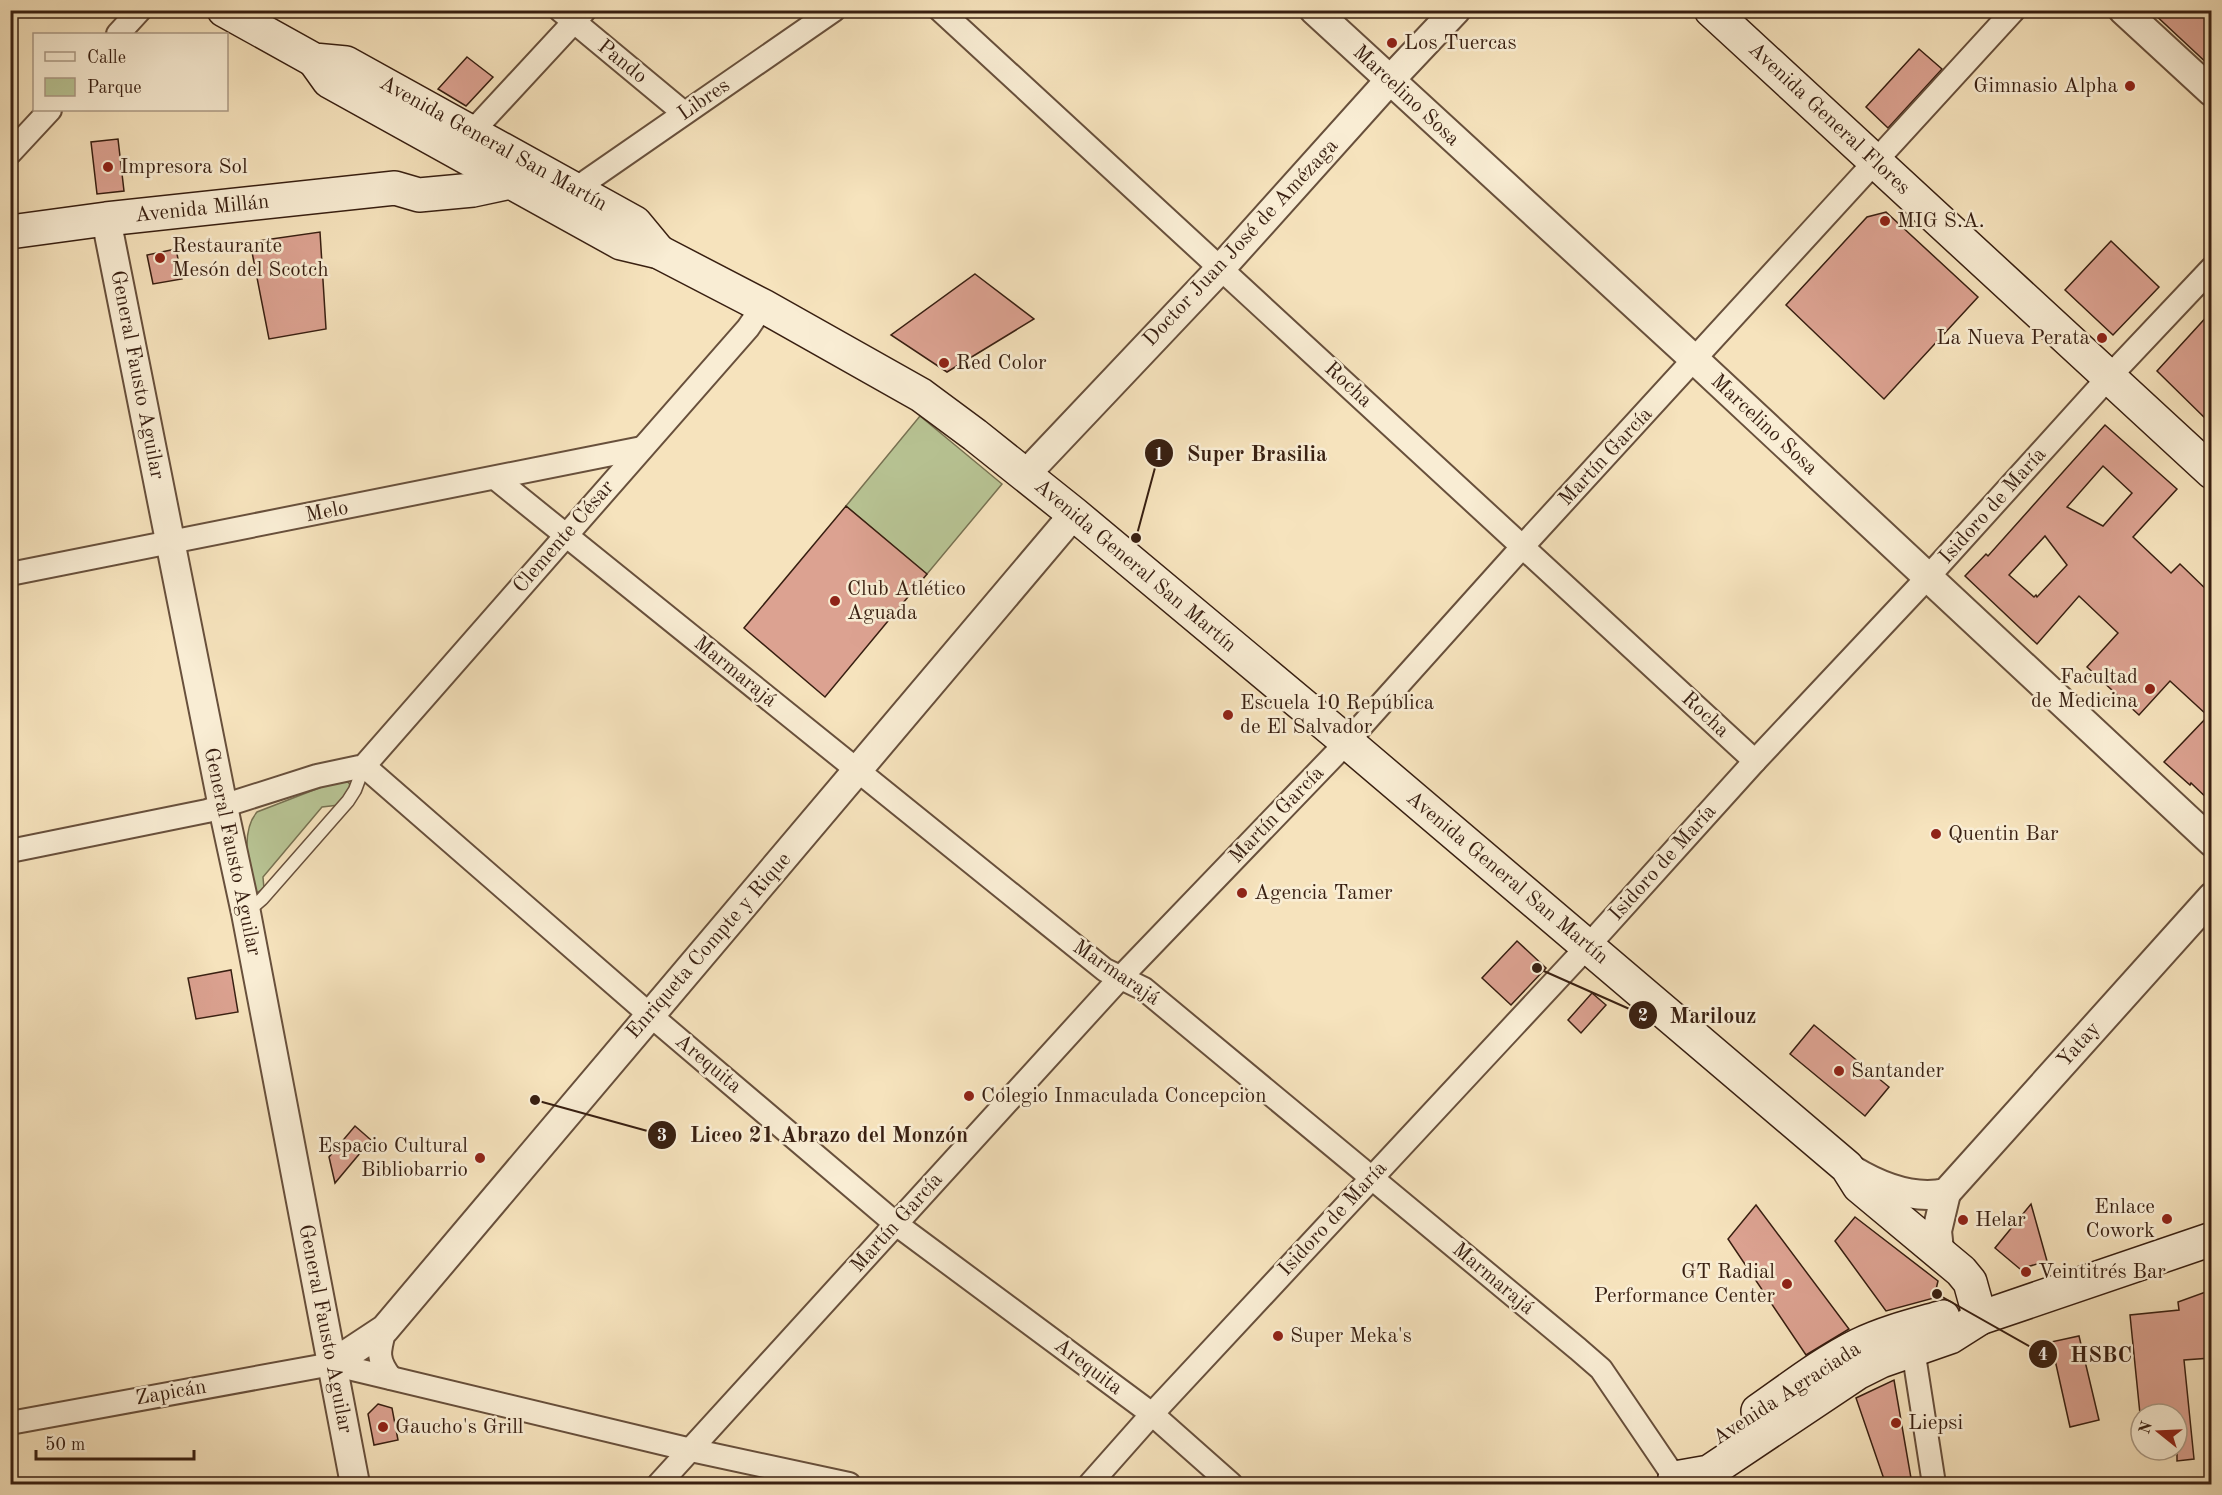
<svg xmlns="http://www.w3.org/2000/svg" width="2222" height="1495" viewBox="0 0 2222 1495" font-family="'Old Standard TT',serif">
<rect width="100%" height="100%" fill="#f6e3bd"/>
<filter id="stains"><feTurbulence type="fractalNoise" baseFrequency=".00333" numOctaves="4"/><feColorMatrix values="0 0 0 0 .2 0 0 0 0 .09 0 0 0 0 .02 0 0 0 .5 -.17"/></filter>
<radialGradient id="worn" r=".72"><stop offset=".6" stop-color="#630" stop-opacity="0"/><stop offset="1" stop-color="#630" stop-opacity=".3"/></radialGradient>
<g fill="#b8c494" stroke="#787252" stroke-width="1.5">
<polygon points="920,416 1002,484 927,574 846,506"/>
<path d="M337,781l11,1 3,4 -12,19 -17,2 -59,70 1,12 -8,4c-8,-23 -16,-61 1,-81z"/>
</g>
<g fill="#dca291" stroke="#381f11" stroke-width="1.5" fill-rule="evenodd">
<polygon points="2150,10 2211,10 2211,67"/>
<polygon points="1919,49 1942,69 1888,128 1866,107"/>
<polygon points="467,57 493,77 466,106 438,89"/>
<polygon points="118,139 124,191 97,194 91,142"/>
<polygon points="1886,212 1978,297 1884,399 1786,305 1867,217"/>
<polygon points="320,232 326,329 269,339 250,242"/>
<polygon points="2111,241 2159,287 2113,335 2065,290"/>
<polygon points="176,249 182,279 153,284 147,255"/>
<polygon points="975,274 1034,319 947,372 891,335"/>
<polygon points="2211,312 2211,424 2157,371"/>
<path d="M2105,425l72,64 -44,48 38,36 9,-9 31,30v208l-20,-19 -1,2 -26,-23 44,-46 -38,-35 -31,34 -52,-48 31,-34 -39,-37 -42,48 -72,-68 21,-22 2,2zM2103,466l29,27 -29,33 -36,-19zM2045,536l22,29 -30,32 -1,-2 -2,2 -25,-22z"/>
<polygon points="846,506 927,574 825,697 744,628"/>
<polygon points="1517,941 1546,968 1511,1005 1482,978"/>
<polygon points="231,970 238,1012 196,1019 188,978"/>
<polygon points="1592,993 1606,1005 1581,1033 1568,1020"/>
<polygon points="1814,1025 1889,1087 1865,1116 1790,1054"/>
<polygon points="355,1126 371,1140 335,1183 329,1157"/>
<polygon points="2031,1204 2047,1261 2020,1269 1995,1248"/>
<polygon points="1756,1205 1849,1329 1806,1355 1728,1239"/>
<polygon points="1855,1217 1938,1281 1934,1298 1886,1311 1835,1241"/>
<polygon points="2211,1290 2211,1358 2184,1360 2194,1459 2177,1461 2177,1414 2140,1414 2130,1315 2179,1310 2178,1302"/>
<polygon points="2079,1336 2099,1420 2070,1427 2051,1342"/>
<polygon points="1894,1380 1911,1478 1894,1485 1886,1485 1856,1398"/>
<polygon points="378,1404 392,1408 398,1440 374,1445 368,1414"/>
</g>
<g fill="none" stroke-linecap="round" stroke-linejoin="round">
<defs>
<polyline id="service" points="247,912 262,899 348,801 355,790 364,766"/>
<g id="minor">
<polyline points="560,10 684,113"/>
<polyline points="940,10 1755,761"/>
<polyline points="118,34 140,10"/>
<polyline points="471,133 585,10"/>
<polyline points="10,153 50,110"/>
<polyline points="574,190 834,10"/>
<polyline points="495,478 1105,970 1144,989 1578,1349 1601,1369 1675,1478"/>
<polyline points="10,574 642,448"/>
<polyline points="364,766 650,1015 896,1224 1152,1414 1231,1484"/>
<polyline points="10,851 207,811 317,776 364,766 748,328 763,306"/>
<path d="M385,1329c-6,22 -9,30 6,49"/>
<polyline points="1913,1349 1934,1484"/>
<polyline points="10,1423 332,1364 691,1450 849,1484"/>
<polyline points="659,1484 1121,977 1347,742 1523,546 2014,10"/>
<polyline points="1090,1484 1152,1414 1588,946 1755,761 1928,577 2109,377 2212,268"/>
</g>
<g id="tertiary">
<polyline points="1314,10 1695,360 2212,842"/>
<polyline points="2123,10 2212,92"/>
<polyline points="106,219 223,807 246,913 355,1484"/>
<polyline points="1025,475 1221,268 1389,81 1456,10"/>
<path d="M1852,1170c28,17 61,30 94,23l266,-296"/>
<polyline points="1939,1250 1937,1231 1946,1193"/>
<polyline points="332,1364 385,1329 1074,514"/>
</g>
<g id="secondary">
<polyline points="224,10 314,60 346,63 635,223 659,252"/>
<polyline points="1711,10 2212,472"/>
<polyline points="314,60 329,81 621,243 659,252 763,306 921,395 975,435 1074,514 1347,742 1847,1167 1859,1186 1961,1271 1970,1282 1980,1318"/>
<polyline points="10,232 106,219 395,188 419,195 473,190 511,182"/>
<path d="M1758,1411c33,-23 65,-48 101,-66 27,-13 56,-20 84,-28"/>
<polyline points="1675,1478 1709,1472 1857,1373 1881,1361 1950,1337 1980,1318 2212,1239"/>
</g>
</defs>
<use href="#service" stroke="#68503c" stroke-width="15"/>
<use href="#minor" stroke="#68503c" stroke-width="26"/>
<use href="#tertiary" stroke="#68503c" stroke-width="32"/>
<use href="#secondary" stroke="#381f11" stroke-width="36"/>
<polyline stroke="#381f11" stroke-width="4" stroke-dasharray="1.5 3" stroke-linecap="butt" points="2207,590 2212,585"/>
<use href="#service" stroke="#f9edd4" stroke-width="12"/>
<use href="#minor" stroke="#f9edd4" stroke-width="22"/>
<use href="#tertiary" stroke="#f9edd4" stroke-width="28"/>
<use href="#secondary" stroke="#f9edd4" stroke-width="33"/>
</g>
<g fill="#8f2418" stroke="#f9edd4" stroke-width="2">
<circle cx="1392" cy="43" r="6"/>
<circle cx="2130" cy="86" r="6"/>
<circle cx="108" cy="167" r="6"/>
<circle cx="1885" cy="221" r="6"/>
<circle cx="160" cy="258" r="6"/>
<circle cx="2102" cy="338" r="6"/>
<circle cx="944" cy="363" r="6"/>
<circle cx="835" cy="601" r="6"/>
<circle cx="2150" cy="689" r="6"/>
<circle cx="1228" cy="715" r="6"/>
<circle cx="1936" cy="834" r="6"/>
<circle cx="1242" cy="893" r="6"/>
<circle cx="1839" cy="1071" r="6"/>
<circle cx="969" cy="1096" r="6"/>
<circle cx="480" cy="1158" r="6"/>
<circle cx="2167" cy="1219" r="6"/>
<circle cx="1963" cy="1220" r="6"/>
<circle cx="2026" cy="1272" r="6"/>
<circle cx="1787" cy="1284" r="6"/>
<circle cx="1278" cy="1336" r="6"/>
<circle cx="1896" cy="1423" r="6"/>
<circle cx="383" cy="1427" r="6"/>
</g>
<g text-anchor="middle" dominant-baseline="central" stroke-width="5" stroke-linejoin="round" paint-order="stroke">
<g font-size="21" fill="#381f11" stroke="#f9edd4" text-anchor="start">
<text x="1404" y="43">Los Tuercas</text>
<text x="2118" y="86" text-anchor="end">Gimnasio Alpha</text>
<text x="120" y="167">Impresora Sol</text>
<text x="1897" y="221">MIG S.A.</text>
<text x="172" y="246">Restaurante<tspan x="172" dy="24">Mesón del Scotch</tspan></text>
<text x="2090" y="338" text-anchor="end">La Nueva Perata</text>
<text x="956" y="363">Red Color</text>
<text x="847" y="589">Club Atlético<tspan x="847" dy="24">Aguada</tspan></text>
<text x="2138" y="677" text-anchor="end">Facultad<tspan x="2138" dy="24">de Medicina</tspan></text>
<text x="1240" y="703">Escuela 10 República<tspan x="1240" dy="24">de El Salvador</tspan></text>
<text x="1948" y="834">Quentin Bar</text>
<text x="1254" y="893">Agencia Tamer</text>
<text x="1851" y="1071">Santander</text>
<text x="981" y="1096">Colegio Inmaculada Concepcion</text>
<text x="468" y="1146" text-anchor="end">Espacio Cultural<tspan x="468" dy="24">Bibliobarrio</tspan></text>
<text x="2155" y="1207" text-anchor="end">Enlace<tspan x="2155" dy="24">Cowork</tspan></text>
<text x="1975" y="1220">Helar</text>
<text x="1775" y="1272" text-anchor="end">GT Radial<tspan x="1775" dy="24">Performance Center</tspan></text>
<text x="2038" y="1272">Veintitrés Bar</text>
<text x="1290" y="1336">Super Meka's</text>
<text x="1908" y="1423">Liepsi</text>
<text x="395" y="1427">Gaucho's Grill</text>
</g>
<g font-size="21" fill="#381f11" stroke="#f9edd4">
<text transform="translate(622 62) rotate(39)">Pando</text>
<text transform="translate(1406 96) rotate(43)">Marcelino Sosa</text>
<text transform="translate(704 100) rotate(-35)">Libres</text>
<text transform="translate(1829 119) rotate(43)">Avenida General Flores</text>
<text transform="translate(493 144) rotate(29)">Avenida General San Martín</text>
<text transform="translate(202 209) rotate(-6)">Avenida Millán</text>
<text transform="translate(1241 243) rotate(-47)">Doctor Juan José de Amézaga</text>
<text transform="translate(137 375) rotate(79)">General Fausto Aguilar</text>
<text transform="translate(1348 385) rotate(43)">Rocha</text>
<text transform="translate(1764 425) rotate(43)">Marcelino Sosa</text>
<text transform="translate(1606 457) rotate(-47)">Martín García</text>
<text transform="translate(1993 506) rotate(-48)">Isidoro de María</text>
<text transform="translate(327 512) rotate(-11)">Melo</text>
<text transform="translate(564 537) rotate(-49)">Clemente César</text>
<text transform="translate(1135 566) rotate(40)">Avenida General San Martín</text>
<text transform="translate(735 672) rotate(39)">Marmarajá</text>
<text transform="translate(1705 715) rotate(43)">Rocha</text>
<text transform="translate(1277 815) rotate(-46)">Martín García</text>
<text transform="translate(232 852) rotate(78)">General Fausto Aguilar</text>
<text transform="translate(1663 863) rotate(-48)">Isidoro de María</text>
<text transform="translate(1507 878) rotate(40)">Avenida General San Martín</text>
<text transform="translate(709 946) rotate(-49)">Enriqueta Compte y Rique</text>
<text transform="translate(1116 973) rotate(34)">Marmarajá</text>
<text transform="translate(2079 1045) rotate(-48)">Yatay</text>
<text transform="translate(708 1064) rotate(40)">Arequita</text>
<text transform="translate(1333 1219) rotate(-47)">Isidoro de María</text>
<text transform="translate(897 1223) rotate(-48)">Martín García</text>
<text transform="translate(1493 1279) rotate(40)">Marmarajá</text>
<text transform="translate(325 1329) rotate(79)">General Fausto Aguilar</text>
<text transform="translate(1088 1367) rotate(37)">Arequita</text>
<text transform="translate(171 1393) rotate(-10)">Zapicán</text>
<text transform="translate(1787 1394) rotate(-33)">Avenida Agraciada</text>
</g>
</g>
<path fill="none" stroke="#381f11" stroke-width="2" d="M1136 538L1159 453M1537 968L1643 1015M535 1100L662 1135M1937 1294L2043 1354"/>
<g fill="#381f11" stroke="#f9edd4" stroke-width="2">
<circle cx="1136" cy="538" r="6"/>
<circle cx="1537" cy="968" r="6"/>
<circle cx="535" cy="1100" r="6"/>
<circle cx="1937" cy="1294" r="6"/>
<circle cx="1159" cy="453" r="15"/>
<circle cx="1643" cy="1015" r="15"/>
<circle cx="662" cy="1135" r="15"/>
<circle cx="2043" cy="1354" r="15"/>
</g>
<g font-size="18" text-anchor="middle" font-weight="bold" fill="#fff">
<text x="1159" y="460">1</text>
<text x="1643" y="1021">2</text>
<text x="662" y="1141">3</text>
<text x="2043" y="1360">4</text>
</g>
<g font-size="22" text-anchor="middle" font-weight="bold" fill="#381f11" stroke="#f9edd4" stroke-width="5" stroke-linejoin="round" paint-order="stroke">
<text x="1257" y="461">Super Brasilia</text>
<text x="1713" y="1023">Marilouz</text>
<text x="829" y="1142">Liceo 21 Abrazo del Monzón</text>
<text x="2101" y="1362">HSBC</text>
</g>
<rect width="2222" height="1495" fill="none" stroke="#f6e3bd" stroke-width="36"/>
<rect x="12" y="12" width="2198" height="1471" fill="none" stroke="#381f11" stroke-width="3"/>
<rect x="18" y="18" width="2186" height="1459" fill="none" stroke="#381f11" stroke-width="1.5"/>
<rect x="33" y="33" width="195" height="78" fill="#f9edd4" stroke="#ac9b86" stroke-width="1.5"/>
<rect x="45" y="52" width="30" height="9" fill="#f9edd4" stroke="#ac9b86" stroke-width="1.5"/>
<text x="87" y="63" font-size="18" fill="#381f11">Calle</text>
<rect x="45" y="78" width="30" height="18" fill="#b8c494" stroke="#ac9b86" stroke-width="1.5"/>
<text x="87" y="93" font-size="18" fill="#381f11">Parque</text>
<g transform="translate(2159 1432) rotate(288)"><circle r="28" fill="#f9edd4" stroke="#ac9b86" stroke-width="1.5"/>
<path d="M0-4.5L10 22L0 15L-10 22Z" fill="#8f2418"/>
<text y="-9" font-size="16" font-weight="bold" text-anchor="middle" fill="#381f11">N</text>
</g>
<path d="M36 1450v9h158v-9" fill="none" stroke="#381f11" stroke-width="3"/>
<text x="45" y="1450" font-size="18" fill="#381f11" stroke="#f9edd4" stroke-width="4.5" paint-order="stroke">50 m</text>
<rect width="100%" height="100%" filter="url(#stains)"/>
<rect width="100%" height="100%" fill="url(#worn)"/>
</svg>
